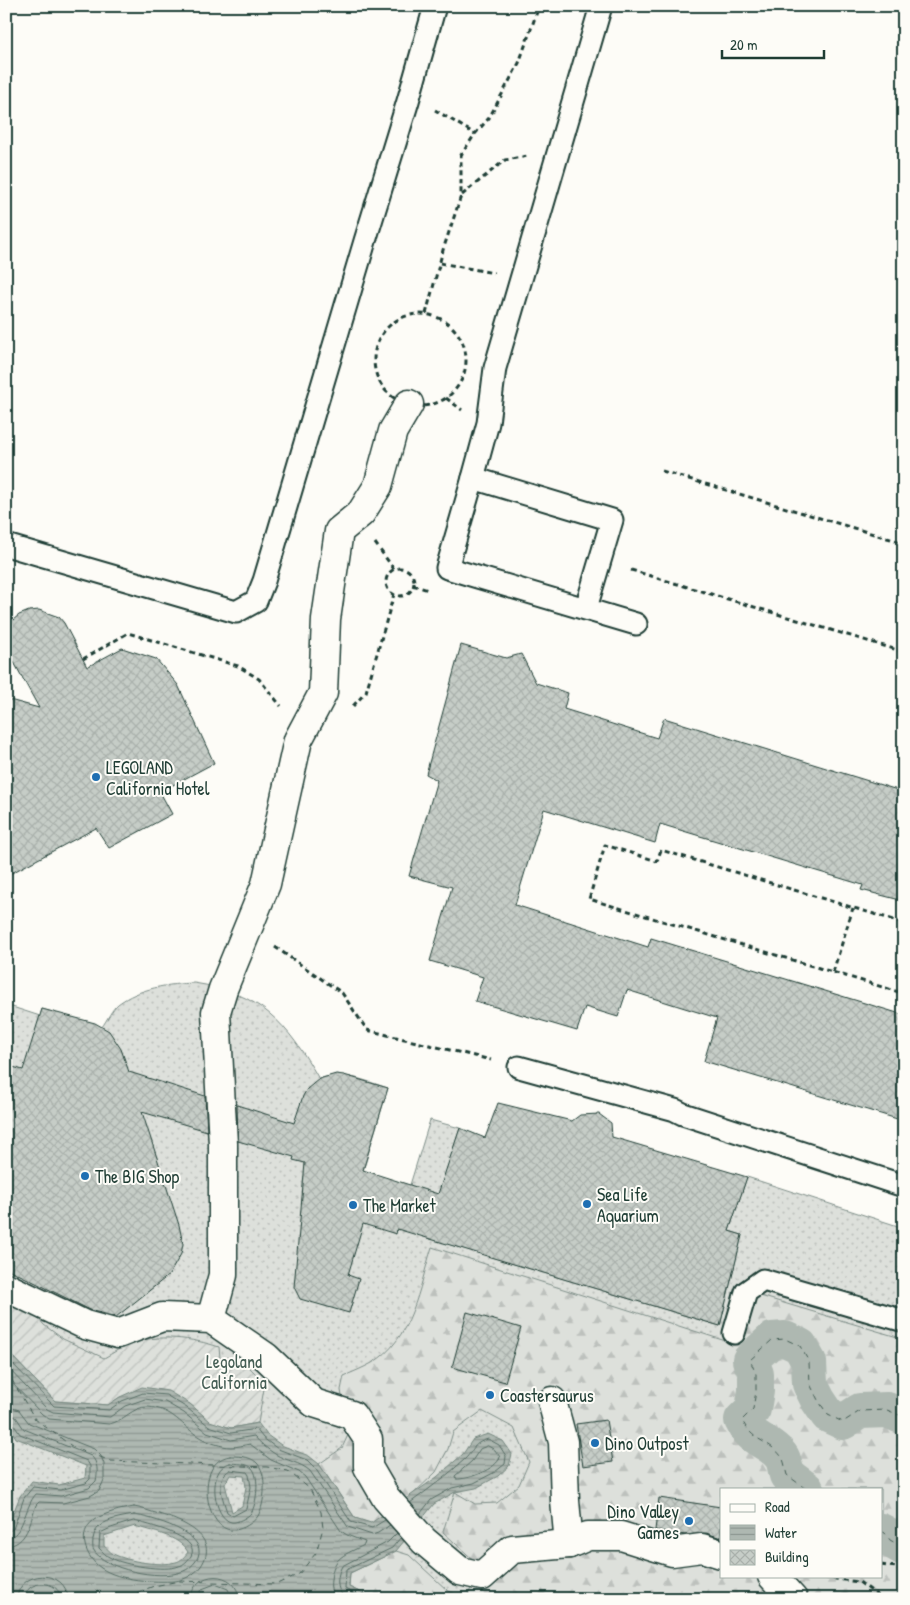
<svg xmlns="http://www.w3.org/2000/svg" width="910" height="1605" viewBox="0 0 910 1605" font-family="'Patrick Hand',sans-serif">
<defs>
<pattern id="grass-dots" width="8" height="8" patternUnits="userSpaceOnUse" patternTransform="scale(1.25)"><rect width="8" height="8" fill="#dde0db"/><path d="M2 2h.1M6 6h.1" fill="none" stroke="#bdc1bd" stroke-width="1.8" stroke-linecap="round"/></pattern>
<pattern id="forest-firs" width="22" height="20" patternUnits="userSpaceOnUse" patternTransform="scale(1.25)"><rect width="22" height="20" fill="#dde0db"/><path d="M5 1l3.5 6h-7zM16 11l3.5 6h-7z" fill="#bdc1bd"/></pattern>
<pattern id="garden-furrows" width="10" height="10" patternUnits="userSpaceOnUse" patternTransform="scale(1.25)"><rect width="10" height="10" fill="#dde0db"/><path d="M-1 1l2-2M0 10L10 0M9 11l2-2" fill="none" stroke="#bdc1bd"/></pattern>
<pattern id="water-rules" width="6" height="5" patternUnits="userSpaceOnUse" patternTransform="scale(1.25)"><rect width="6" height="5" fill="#aeb8b1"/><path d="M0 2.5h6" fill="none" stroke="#8d9791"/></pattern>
<pattern id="building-cross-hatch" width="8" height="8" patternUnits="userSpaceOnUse" patternTransform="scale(1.25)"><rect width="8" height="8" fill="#c6cdc7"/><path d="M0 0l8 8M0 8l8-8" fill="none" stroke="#aab1ac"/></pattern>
</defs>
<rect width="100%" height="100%" fill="#fdfcf7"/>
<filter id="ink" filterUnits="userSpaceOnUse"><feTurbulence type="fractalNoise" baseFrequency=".02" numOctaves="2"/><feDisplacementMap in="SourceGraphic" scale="10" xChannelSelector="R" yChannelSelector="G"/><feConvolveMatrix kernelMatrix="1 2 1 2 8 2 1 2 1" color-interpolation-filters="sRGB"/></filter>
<g filter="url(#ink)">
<path fill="url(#grass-dots)" stroke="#7e8e88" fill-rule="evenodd" d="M194,983c67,10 93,40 125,96 23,-9 46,2 69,9l-28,93 50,4 20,-65 30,8 -35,109 295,89 22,-91 -13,-4 18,-54 157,51v371h-898v-594l34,11 2,-7 60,18c5,-7 10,-18 16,-23 21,-16 51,-20 76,-21zM721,1489h160v87h-160z"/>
<g fill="url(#forest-firs)" stroke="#7e8e88" fill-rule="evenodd">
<path d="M432,1247l303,97 13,-44 9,-5 147,44v260h-437l12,-34 -36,-33 12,-40 20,12 22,-1 22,-18 10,-23 -15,-34 -32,-17 -29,21 -5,17 -12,23 -27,26 -37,26 -17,-6 -36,-54 23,-16 6,-13 -7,-45 3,-14c9,-4 19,-8 28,-13 40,-23 47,-75 60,-116zM721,1489h160v87h-160z"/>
<polygon points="396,1551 409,1555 447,1590 464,1599 367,1599 368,1596 349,1587 350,1573"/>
</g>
<path fill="url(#garden-furrows)" stroke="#7e8e88" d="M6,1295l26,16 12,14 19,14 41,19c9,-5 18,-11 27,-15 26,-9 62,-5 88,4l1,11 7,5 10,3 6,-5 22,22 -7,40 -27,5 -21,-6 -20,-18 -70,-7 -12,8 -53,-4 -49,-51z"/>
<path fill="url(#water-rules)" stroke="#75877f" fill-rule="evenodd" d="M6,1350l49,51 53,4 12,-8 22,-10 26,4 22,13 20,17 21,7 27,-5 9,12 14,10 28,11 10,8 36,54 16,5 66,-46 26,-23 10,-15 15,-5 15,7 9,13 -3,12 -11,10 -22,12 -21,4 -21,12 -38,47 -46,22 -1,14 19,9 -1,3h-141l-11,-4 -12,4h-150l-7,-4 -21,4h-19v-68l14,-35 12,-15 27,4 26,-7 1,-12 -70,-28 -9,-15zM230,1475l14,1 2,11 -4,19 -10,6 -7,-28zM135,1526c17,6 43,9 53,26 -3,4 -7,9 -12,10 -15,5 -49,-1 -63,-8 -3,-2 -6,-6 -9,-8v-10z"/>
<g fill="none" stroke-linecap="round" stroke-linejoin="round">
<g stroke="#586e66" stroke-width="1">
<polyline points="6,1357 54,1406 109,1410 122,1401 143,1393 166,1395 187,1408 209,1426 231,1433 256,1429 263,1438 278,1449 307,1460 315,1468 351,1522 372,1528 385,1520"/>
<path d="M6,1366l41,43 6,3 57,5 15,-11 20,-7 20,3 19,11 23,19 24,8 23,-4c6,7 13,13 21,18 11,7 25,8 35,17l38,56 24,8 6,-2 12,-8"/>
<path d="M6,1377l36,37 7,5 60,5c14,-2 24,-18 39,-17 26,2 33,19 53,31 7,4 21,9 30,9 6,0 13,-2 19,-3l21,16 28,12 6,5 36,54 6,4 18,7 -1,3c-19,10 -31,11 -33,35 -1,7 0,12 4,19"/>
<path d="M6,1406l13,4 10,13 65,26 7,7 3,8v16l-5,11 -9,5 -27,7 -24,-1 -3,3c-6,17 -9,40 -30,41"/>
<path d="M6,1414l10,3 8,12 67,27c7,6 7,16 5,25l-7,7 -28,8 -25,-2c-12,13 -12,43 -30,44"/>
<polyline points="6,1420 12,1422 20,1434 87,1461 90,1466 90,1479 86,1483 60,1490 33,1487 24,1498 13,1529 6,1532"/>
<path d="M488,1446l7,4 5,7c-3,12 -33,23 -44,22l-1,-3 17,-15 8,-12z"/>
<path d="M230,1456c8,0 19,0 26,6 12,10 9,42 2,54 -5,7 -15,13 -23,14 -30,4 -42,-69 -5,-74z"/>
<path d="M230,1463c7,1 17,0 22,5 8,8 5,36 -1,45 -3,4 -11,8 -16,9 -20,4 -31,-53 -5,-59z"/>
<path d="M230,1470l17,2 2,3 2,12 -5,22 -13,7 -6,-4c-4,-13 -13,-34 3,-42z"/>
<path d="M410,1503c19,-14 38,-28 55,-44 10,-10 7,-15 23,-20l11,6 7,11 -1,8 -10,8 -21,11 -22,5 -21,12 -11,14"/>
<path d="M134,1507c8,1 17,5 25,7 22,7 62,22 42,52 -6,8 -16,14 -26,15 -21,1 -55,0 -74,-13 -15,-10 -25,-35 -7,-48 10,-7 28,-11 40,-13z"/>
<path d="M134,1515c16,2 74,18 64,42 -3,7 -10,13 -17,15 -21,8 -77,-2 -88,-23 -3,-28 19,-30 41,-34z"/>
<path d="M134,1521c12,3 68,16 57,35 -3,4 -7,9 -12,10 -14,6 -55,-1 -68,-8 -5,-2 -9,-7 -12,-10l1,-15 11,-5z"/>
<path d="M17,1599c1,-30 50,-31 51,0"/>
<path d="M24,1599c1,-20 36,-21 37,0"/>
<path d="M191,1599c1,-30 47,-30 48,0"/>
<polyline points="198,1599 202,1589 215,1584 228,1589 232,1599"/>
<path d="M348,1599c-13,-6 -12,-22 -6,-33l46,-24 9,-9"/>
<polyline points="363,1599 345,1589 346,1570 392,1548 401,1537"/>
</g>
<g stroke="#aeb8b1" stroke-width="36">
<path d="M806,1489l-19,-14c-2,-6 -2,-14 -6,-19 -13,-17 -28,-13 -39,-36l11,-11 3,-18v-17l-6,-14 22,-20 13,-1 15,7 9,16 1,22 8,16 10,15 15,7 17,-11 27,-1 17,7"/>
<polyline points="881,1531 885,1533 890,1540 904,1548"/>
</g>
<g stroke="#435c53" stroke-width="1" stroke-dasharray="6 5" stroke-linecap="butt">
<polyline points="6,1370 35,1419 73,1447 111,1461 267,1467 288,1471 310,1489 321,1512 323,1528 316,1553 299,1574 277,1584 179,1581 154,1586 120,1599"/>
<path d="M806,1489l-19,-14c-2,-6 -2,-14 -6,-19 -13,-17 -28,-13 -39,-36l11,-11 3,-18v-17l-6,-14 22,-20 13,-1 15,7 9,16 1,22 8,16 10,15 15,7 17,-11 27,-1 17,7"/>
<polyline points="881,1531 885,1533 890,1540 904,1548"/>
</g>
</g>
<g fill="url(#building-cross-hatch)" stroke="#1f3d34">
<polygon points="39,610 59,617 64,623 87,667 122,648 156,659 178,685 214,763 160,792 172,814 109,848 96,828 6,876 6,699 39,708 10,655 7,645 8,632 13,620 19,615 29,611"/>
<polygon points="461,645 506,658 521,654 536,683 568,693 564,709 657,738 664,718 904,792 904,901 861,890 863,885 660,824 655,843 544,809 515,905 648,947 651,938 904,1015 904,1121 704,1061 717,1018 627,990 618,1017 585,1007 577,1031 475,1001 483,977 430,961 452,887 409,876 437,780 426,774"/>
<polygon points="42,1009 95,1023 109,1031 121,1049 129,1072 205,1096 207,1131 142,1112 179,1225 183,1244 181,1254 169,1275 116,1317 90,1310 6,1268 6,1065 23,1070"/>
<polygon points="336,1074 344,1075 388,1088 363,1170 438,1194 460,1128 485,1138 498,1103 572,1121 580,1115 599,1114 611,1123 612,1137 747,1177 729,1231 742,1235 720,1326 397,1229 396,1234 363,1224 348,1275 359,1279 349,1313 300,1299 294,1287 305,1163 293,1160 294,1157 238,1141 237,1105 294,1123 303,1096 307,1089 319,1079"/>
<polygon points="467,1312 521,1328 505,1382 452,1367"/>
<polygon points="606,1420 613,1462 583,1466 576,1424"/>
<polygon points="659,1498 721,1507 721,1538 706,1533 685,1535 655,1530"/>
</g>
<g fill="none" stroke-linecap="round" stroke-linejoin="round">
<defs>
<g id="lane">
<polyline points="473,478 488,423 495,368 601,6"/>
<polyline points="6,545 236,612 256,601 264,581 365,241 408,101 435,6"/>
<polyline points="586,608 612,520 473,478 447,568 636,624"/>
<polyline points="519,1067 675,1110 683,1114 904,1186"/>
<polyline points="734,1333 746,1292 763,1280 904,1321"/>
</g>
<g id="street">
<polyline points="6,1287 85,1325 118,1334 162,1317 211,1319 266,1357 314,1403 352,1415 368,1439 368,1467 386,1498 424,1541 460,1571 482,1576 512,1549 569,1544 588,1536 621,1536 672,1552 702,1548 721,1554"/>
<polyline points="211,1319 223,1275 223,1144 216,1012 223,989 266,884 298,740 323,693 326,619 339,531 361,513 378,486 393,431 409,404"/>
<polyline points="552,1401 563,1442 565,1501 569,1544"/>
<polyline points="772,1576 793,1599"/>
</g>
</defs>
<use href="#lane" stroke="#1f3d34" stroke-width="25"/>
<use href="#street" stroke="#1f3d34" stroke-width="31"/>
<g stroke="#1f3d34" stroke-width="3" stroke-dasharray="5 4" stroke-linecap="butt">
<polyline points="435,110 475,134"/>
<polyline points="462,195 505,160 528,156"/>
<polyline points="440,263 494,273"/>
<polyline points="426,314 443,250 461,196 461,155 475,134 489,118 506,87 519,63 539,6"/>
<circle cx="420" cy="360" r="46"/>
<polyline points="446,398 462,410"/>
<polyline points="662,471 904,543"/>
<polyline points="375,543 394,569"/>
<circle cx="400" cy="582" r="14"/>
<polyline points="631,570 904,652"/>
<polyline points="413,585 428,590"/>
<polyline points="83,659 128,633 238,666 259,679 281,706"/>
<polyline points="353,706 366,692 394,594"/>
<polyline points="275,947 342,993 367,1030 491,1060"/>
<polyline points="833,972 853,908"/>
<polyline points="904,977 899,992 904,993"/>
<polyline points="899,992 589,899 605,845 657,861 661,850 904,923"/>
<polyline points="881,1565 904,1568"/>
<polyline points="815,1578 821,1577 859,1582 883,1599"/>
<polyline points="902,1599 904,1590"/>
</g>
<use href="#lane" stroke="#fdfcf7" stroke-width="21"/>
<use href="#street" stroke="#fdfcf7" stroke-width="28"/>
</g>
</g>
<g fill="#1f6fb2" stroke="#fdfcf7" stroke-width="2">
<circle cx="96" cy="777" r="5"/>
<circle cx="85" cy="1176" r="5"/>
<circle cx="587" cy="1204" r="5"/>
<circle cx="353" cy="1205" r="5"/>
<circle cx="490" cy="1395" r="5"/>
<circle cx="595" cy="1443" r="5"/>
<circle cx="689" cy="1521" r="5"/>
</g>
<g text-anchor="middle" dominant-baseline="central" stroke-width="4" stroke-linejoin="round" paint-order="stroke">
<g font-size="18" fill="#1f3d34" stroke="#fdfcf7" text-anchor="start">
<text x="106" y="767">LEGOLAND<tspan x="106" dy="21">California Hotel</tspan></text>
<text x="95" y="1176">The BIG Shop</text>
<text x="597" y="1194">Sea Life<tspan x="597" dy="21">Aquarium</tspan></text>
<text x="363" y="1205">The Market</text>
<text x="500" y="1395">Coastersaurus</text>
<text x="605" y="1443">Dino Outpost</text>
<text x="679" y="1511" text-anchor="end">Dino Valley<tspan x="679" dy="21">Games</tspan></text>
</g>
<g font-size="18" fill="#455e55" stroke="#fdfcf7">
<text x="234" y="1361">Legoland<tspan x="234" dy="21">California</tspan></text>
</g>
</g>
<rect width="910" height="1605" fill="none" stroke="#fdfcf7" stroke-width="25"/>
<rect x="12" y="12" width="885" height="1580" fill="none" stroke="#1f3d34" stroke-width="2" filter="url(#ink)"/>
<rect x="720" y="1488" width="162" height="90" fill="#fdfcf7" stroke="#a4b0a9"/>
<rect x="730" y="1504" width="25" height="8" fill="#fdfcf7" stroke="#a4b0a9"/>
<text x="765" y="1512" font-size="15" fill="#1f3d34">Road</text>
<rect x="730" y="1525" width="25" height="15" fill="url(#water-rules)" stroke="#a4b0a9"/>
<text x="765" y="1538" font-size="15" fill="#1f3d34">Water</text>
<rect x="730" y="1550" width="25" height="15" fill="url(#building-cross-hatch)" stroke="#a4b0a9"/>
<text x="765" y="1562" font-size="15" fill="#1f3d34">Building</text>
<path d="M722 50v8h102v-8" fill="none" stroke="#1f3d34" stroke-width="2.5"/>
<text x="730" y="50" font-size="15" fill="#1f3d34" stroke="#fdfcf7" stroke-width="4" paint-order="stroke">20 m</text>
</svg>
